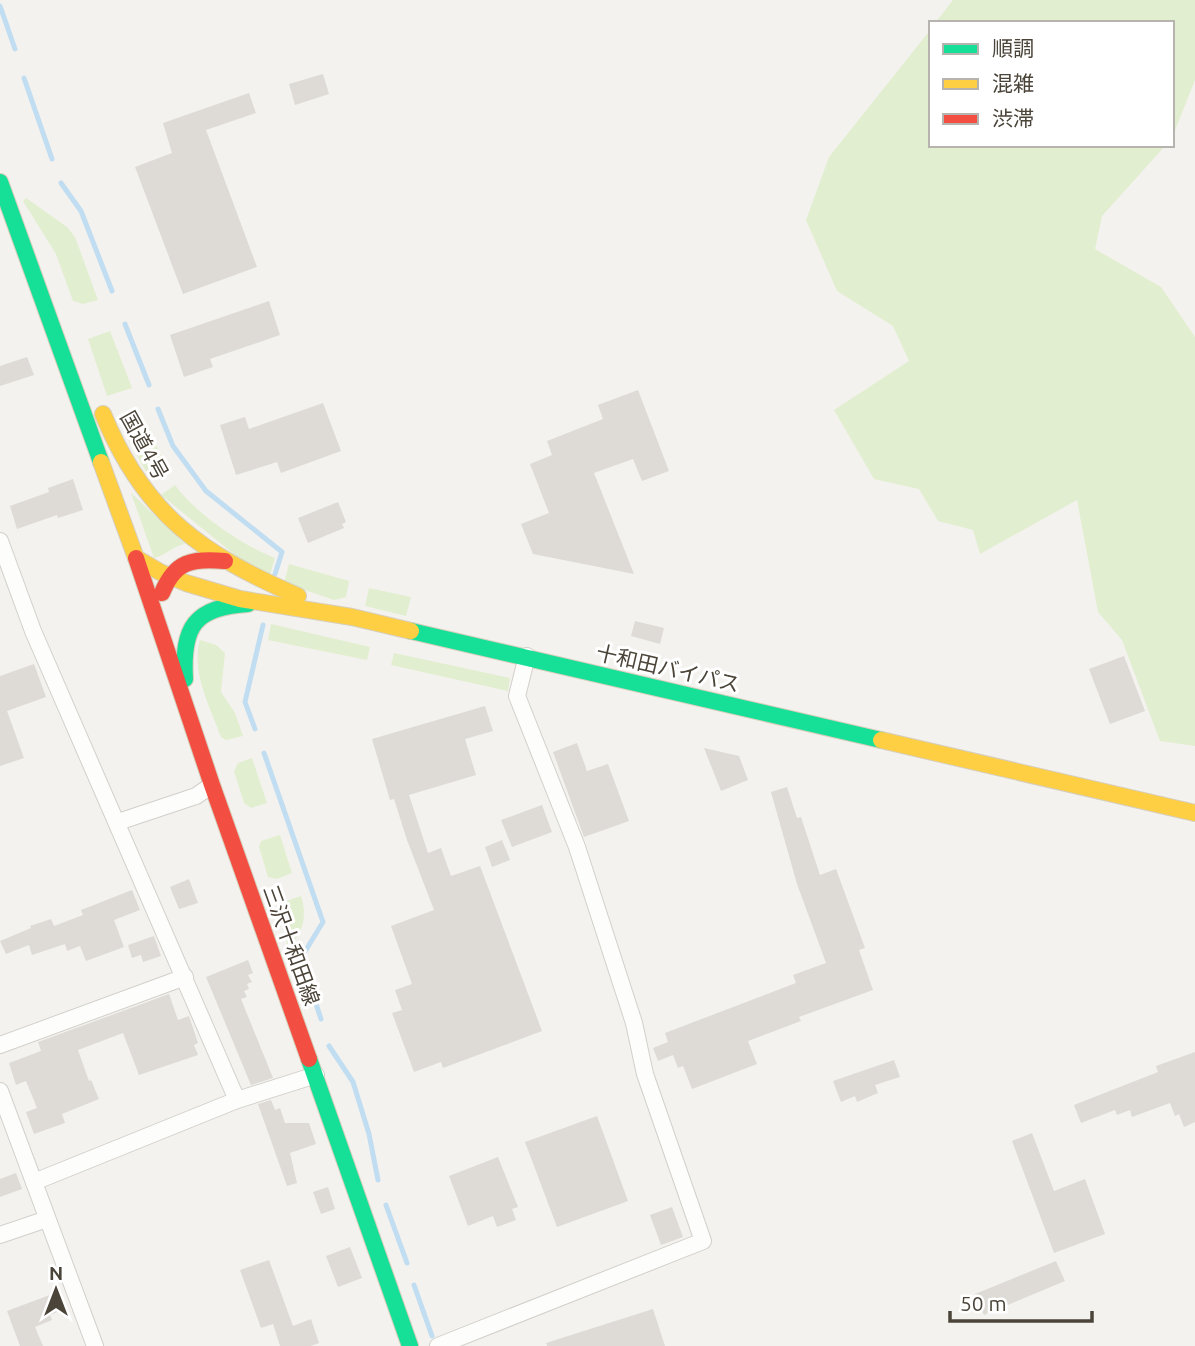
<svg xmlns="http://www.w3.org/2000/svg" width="1195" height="1346" viewBox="0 0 1195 1346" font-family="Ubuntu,'Noto Sans JP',sans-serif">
<rect width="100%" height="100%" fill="#f4f2ee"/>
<g fill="#e1eecf">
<polygon points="953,0 1195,0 1195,80 1172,138 1172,23 935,23"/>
<polygon points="931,29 931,145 1166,145 1102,216 1095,249 1161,287 1195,337 1195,746 1160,741 1122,640 1098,612 1077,500 980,554 973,530 938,521 919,489 874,479 834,410 909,361 893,326 837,291 806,220 829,157"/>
<polygon points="26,198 67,227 75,237 98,300 83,304 73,301 56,254 23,201"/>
<polygon points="110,331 132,388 107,396 88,339"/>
<polygon points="143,420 168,469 153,479 148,475 123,430"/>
<path d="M175,485c21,29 67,60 100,73l-5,17 -19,-7 -90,-73z"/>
<path d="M131,493l54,51c-12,2 -20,12 -31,14z"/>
<polygon points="289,564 349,581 346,597 334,600 284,583"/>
<polygon points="369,588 411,597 406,616 365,606"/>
<polygon points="271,624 370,647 367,660 268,640"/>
<path d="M200,640l16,5 9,8 -4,39 14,21 8,23 -17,4 -5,-3c-10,-28 -31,-67 -21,-97z"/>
<polygon points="394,653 510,678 508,691 391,665"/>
<polygon points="252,758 267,803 251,808 244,803 234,771 238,763"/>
<polygon points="280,835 292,873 277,879 268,877 259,847 261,841"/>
<path d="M301,896c6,19 3,37 -13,51 -4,-16 -10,-30 -5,-45z"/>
</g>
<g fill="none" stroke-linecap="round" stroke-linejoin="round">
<g stroke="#c0ddf1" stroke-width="5">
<polyline points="0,6 15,49"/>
<polyline points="24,78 52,159"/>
<polyline points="61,183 81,211 112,291"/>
<polyline points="125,324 149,385"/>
<polyline points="158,409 173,446 206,491 282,552 275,574"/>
<polyline points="255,729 245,702 263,625"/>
<polyline points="264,753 323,922 301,958 321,1019"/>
<polyline points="329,1046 353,1082 369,1134 378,1180"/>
<polyline points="386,1205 407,1263"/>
<polyline points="414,1285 432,1336"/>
</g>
</g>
<g fill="#dedbd6">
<polygon points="323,74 329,94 295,105 289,84"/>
<polygon points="249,93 256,113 206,130 257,267 183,294 135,167 172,153 163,123"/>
<polygon points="269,301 280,335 210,359 213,367 184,377 170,335"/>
<polygon points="27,357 34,375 0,386 0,366"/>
<polygon points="638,390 669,471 642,481 633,459 594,473 634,574 533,554 521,524 549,513 530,464 552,455 547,441 603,419 598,405"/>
<polygon points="323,403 341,451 281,473 277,462 236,475 220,425 245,417 249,429"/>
<polygon points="73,479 83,510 58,518 57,515 17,529 10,506 49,492 48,488"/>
<polygon points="338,502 346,522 342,524 344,528 308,543 298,518"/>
<polygon points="635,621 664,628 660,644 631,636"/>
<polygon points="1124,656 1145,711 1110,724 1089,669"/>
<polygon points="34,664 46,697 7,711 24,758 0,766 0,676"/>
<polygon points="485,706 493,731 465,739 476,775 409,795 428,853 441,848 451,876 480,866 542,1031 443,1068 441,1062 414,1072 392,1013 402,1010 395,990 412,984 391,926 434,910 407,840 394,799 390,800 372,739"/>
<polygon points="577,743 587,771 608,764 629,821 584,837 553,752"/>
<polygon points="704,748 739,756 748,780 721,791"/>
<polygon points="787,787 797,818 801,817 820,875 836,869 865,948 859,950 873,990 799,1017 801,1021 748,1041 757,1064 692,1089 683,1066 678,1068 673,1055 658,1061 653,1048 668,1042 665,1033 796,983 793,975 826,963 797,884 771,792"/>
<polygon points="542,805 552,832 512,847 501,820"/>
<polygon points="502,840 510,860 492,867 485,847"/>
<polygon points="189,879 198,903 179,909 170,887"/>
<polygon points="132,890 140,910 114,920 124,947 86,961 80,946 67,951 65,944 32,955 29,945 6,954 0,941 31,928 30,926 51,919 54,926 83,915 81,910"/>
<polygon points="154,936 161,956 143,962 141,955 132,958 128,945"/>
<polygon points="248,960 253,973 248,975 252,982 247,984 249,989 244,991 247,997 241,999 273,1078 251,1085 206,977"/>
<polygon points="169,994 178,1020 189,1016 198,1043 194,1045 198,1055 139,1075 123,1033 78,1050 89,1081 91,1080 99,1099 62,1114 65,1123 34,1134 26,1112 37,1108 26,1081 16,1085 9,1063 41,1051 38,1042"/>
<polygon points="1195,1052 1195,1122 1184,1127 1179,1114 1175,1116 1170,1103 1132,1117 1130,1110 1117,1115 1115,1110 1081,1123 1074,1105 1158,1072 1156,1066"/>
<polygon points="894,1060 900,1077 875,1085 878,1093 857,1102 855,1096 841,1102 833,1081"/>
<polygon points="271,1100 275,1110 280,1108 285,1123 309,1123 316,1144 290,1153 297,1183 287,1186 258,1104"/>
<polygon points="597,1116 628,1201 557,1227 525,1142"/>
<polygon points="1032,1133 1054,1191 1085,1179 1105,1234 1054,1253 1012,1141"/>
<polygon points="498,1157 518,1207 512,1209 516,1220 497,1227 493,1216 468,1226 449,1176"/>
<polygon points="16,1173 22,1189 0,1197 0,1179"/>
<polygon points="328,1187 335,1209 321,1214 313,1192"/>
<polygon points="672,1207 683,1237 661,1245 650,1215"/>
<polygon points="350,1247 362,1278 338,1287 326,1256"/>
<polygon points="269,1260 293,1326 311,1319 319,1343 311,1346 280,1346 273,1324 261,1328 240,1270"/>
<polygon points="1056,1261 1065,1281 984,1315 975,1294"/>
<polygon points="55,1293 62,1310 50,1315 52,1320 35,1327 43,1346 20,1346 7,1311"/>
<polygon points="653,1309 665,1346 547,1346 546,1343"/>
</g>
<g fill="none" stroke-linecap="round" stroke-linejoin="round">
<defs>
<g id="street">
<polyline points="0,541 33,631 237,1100"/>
<polyline points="118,822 196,796 212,785"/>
<polyline points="0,1045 185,977"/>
<polyline points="0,1091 95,1346"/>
<polyline points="34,1182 237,1100 316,1075"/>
<polyline points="0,1235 47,1219"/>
<polyline points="438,1346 703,1241 645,1074 634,1023 577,847 517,696 527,656"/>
</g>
<g id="fast">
<polyline points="0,182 101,462"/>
<polyline points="411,631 881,740"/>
<path d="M185,679c-3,-52 9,-72 63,-75"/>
<polyline points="309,1059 410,1346"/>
</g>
<g id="slow">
<path d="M103,414c41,100 98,140 195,182"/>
<polyline points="101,462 136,558 160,572 186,583 240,599 352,617 411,631"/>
<polyline points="881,740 1195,813"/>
</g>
<g id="jam">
<polyline points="136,558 212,785 309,1059"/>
<path d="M162,593c13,-32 30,-35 63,-32"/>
</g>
</defs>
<use href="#street" stroke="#d2d0cb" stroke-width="18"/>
<use href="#fast" stroke="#d6cebb" stroke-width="18"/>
<use href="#slow" stroke="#d6cebb" stroke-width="18"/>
<use href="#jam" stroke="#d6cebb" stroke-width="18"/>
<use href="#street" stroke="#fdfdfc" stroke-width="16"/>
<use href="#fast" stroke="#16e098" stroke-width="16"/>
<use href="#slow" stroke="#ffcf43" stroke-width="16"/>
<use href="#jam" stroke="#f24e42" stroke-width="16"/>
</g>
<g text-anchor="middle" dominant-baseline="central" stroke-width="6" stroke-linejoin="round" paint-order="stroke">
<g font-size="21" fill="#4b4439" stroke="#fff">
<text transform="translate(145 445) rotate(61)">国道4号</text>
<text transform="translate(668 668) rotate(13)">十和田バイパス</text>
<text transform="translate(292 945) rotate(70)">三沢十和田線</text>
</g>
</g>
<rect x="929" y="21" width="245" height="126" fill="#ffffff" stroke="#b7b4b0" stroke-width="2"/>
<rect x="943" y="44" width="35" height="10" fill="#16e098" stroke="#b7b4b0" stroke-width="2"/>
<text x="992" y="56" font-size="21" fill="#4b4439">順調</text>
<rect x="943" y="79" width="35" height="10" fill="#ffcf43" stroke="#b7b4b0" stroke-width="2"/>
<text x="992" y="91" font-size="21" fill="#4b4439">混雑</text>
<rect x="943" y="114" width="35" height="10" fill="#f24e42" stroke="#b7b4b0" stroke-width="2"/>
<text x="992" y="126" font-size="21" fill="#4b4439">渋滞</text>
<g transform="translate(56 1290)" stroke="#ffffff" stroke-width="5" paint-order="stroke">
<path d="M0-5L12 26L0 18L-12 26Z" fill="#4b4439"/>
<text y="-10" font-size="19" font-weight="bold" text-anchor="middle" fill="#4b4439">N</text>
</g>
<path d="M950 1311v10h142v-10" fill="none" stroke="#4b4439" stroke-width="3.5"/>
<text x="960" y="1311" font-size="21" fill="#4b4439" stroke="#ffffff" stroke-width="5" paint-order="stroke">50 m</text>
</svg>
